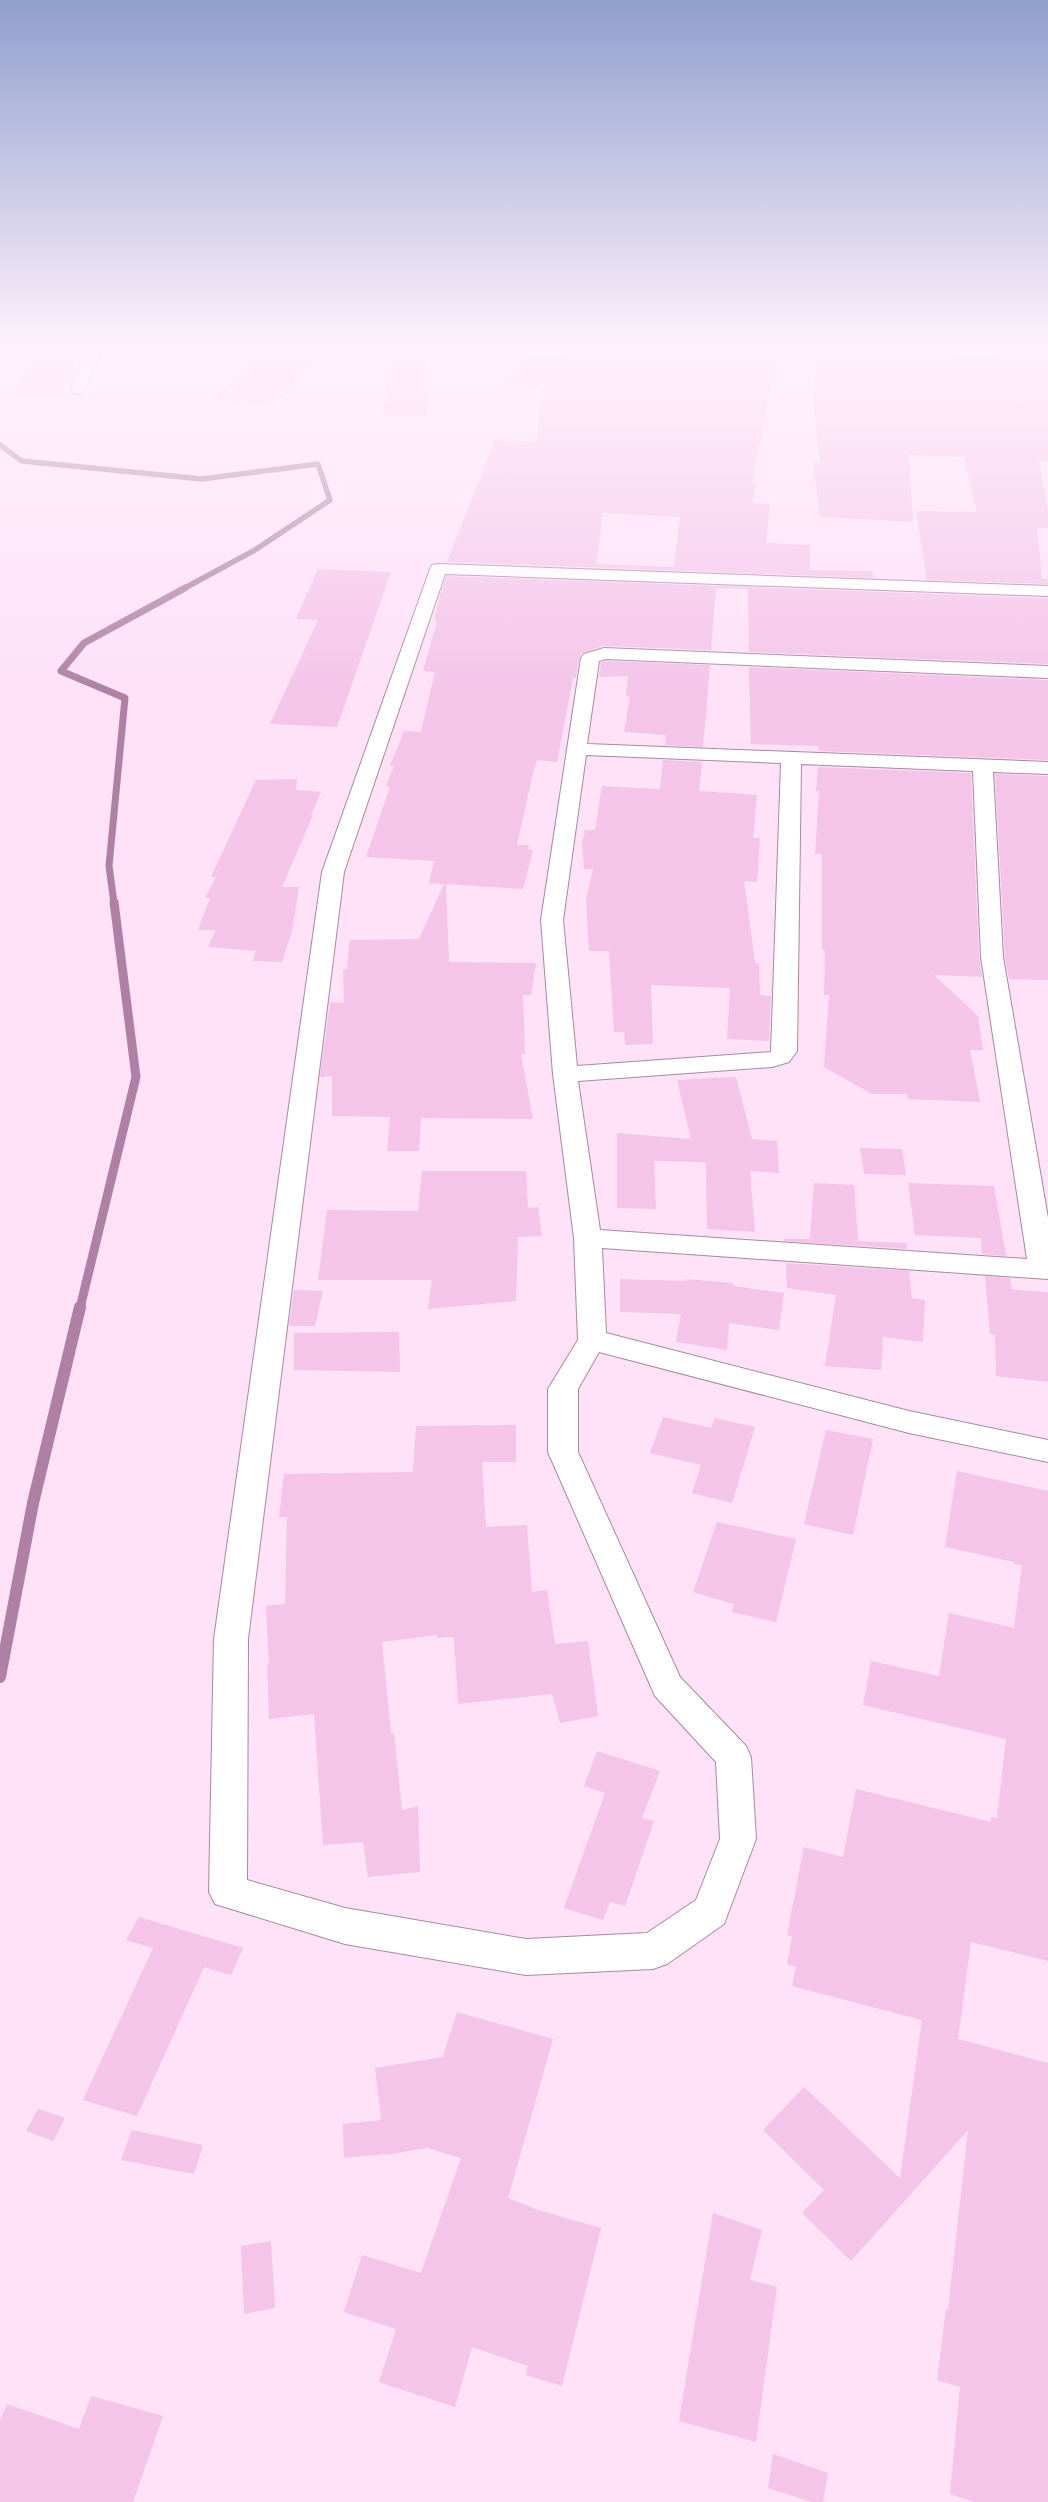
<svg xmlns="http://www.w3.org/2000/svg" width="1048" height="2502" viewBox="0 0 1048 2502" font-family="Signika,sans-serif">
<rect width="100%" height="100%" fill="#ffe1f8"/>
<g fill="none" stroke-linecap="round" stroke-linejoin="round">
<polyline stroke="#ad80a4" stroke-width="5.5" points="0,445 22,461 202,479 318,464 330,500 255,550 183,589"/>
<polyline stroke="#ad80a4" stroke-width="7" points="114,903 109,866 125,698 61,671 84,643 185,588"/>
<polyline stroke="#ad80a4" stroke-width="9" points="80,1308 136,1077 114,902"/>
<polyline stroke="#ad80a4" stroke-width="12" points="0,1677 33,1503 80,1307"/>
</g>
<g fill="#f4c4e9" fill-rule="evenodd">
<polygon points="248,345 310,345 308,352 318,355 283,397 274,403 268,402 264,405 211,397 248,371"/>
<path d="M567,345h212l-27,138h4l-4,20 18,1 -4,39 44,2v25l62,1 2,7 -427,-16 48,-122 42,2 4,-54 -41,1 31,-36 36,4zM603,513l77,4 -6,50 -78,-3z"/>
<polygon points="817,345 953,345 955,357 1020,359 1014,345 1043,345 1048,355 1048,461 1039,461 1048,509 1048,528 1037,528 1042,579 1048,579 1048,584 927,580 916,511 977,512 964,457 909,455 913,522 820,517 813,463 820,463 813,400"/>
<polygon points="49,347 82,347 63,393 12,394"/>
<polygon points="396,351 427,351 426,389 429,389 427,416 382,416 390,370"/>
<polygon points="318,569 391,572 337,727 270,724 318,620 296,619"/>
<polygon points="446,576 1048,598 1048,664 749,652 748,589 716,588 711,650 604,646 582,653 579,658 576,678 573,678 557,762 537,760 533,773 517,845 529,845 528,850 533,850 523,889 446,884 449,962 536,963 531,995 523,995 525,1054 521,1054 533,1119 421,1118 419,1151 387,1151 390,1117 332,1116 332,1076 320,1077 330,1002 344,1003 343,970 347,969 350,940 419,939 444,884 429,883 434,861 366,857 390,787 386,786 394,766 390,766 404,731 421,732 435,672 423,671 437,621 434,620 440,595"/>
<polygon points="606,661 710,665 703,747 665,745 666,735 624,732 630,697 626,696 628,676 599,677 601,662"/>
<polygon points="749,667 1048,680 1048,760 819,751 819,746 751,744"/>
<polygon points="663,760 702,762 699,791 757,795 753,838 760,838 757,882 744,881 755,963 759,964 760,995 771,996 769,1041 727,1039 730,988 651,985 653,1044 625,1045 624,1032 614,1032 609,951 589,951 586,900 593,869 584,869 582,844 585,830 595,830 602,786 660,789"/>
<polygon points="818,767 971,773 979,957 982,977 934,975 978,1016 983,1050 970,1050 980,1102 908,1099 907,1094 872,1094 824,1067 829,995 824,995 825,950 822,950 822,854 815,854 819,791 816,791"/>
<polygon points="995,774 1048,776 1048,980 1009,979 1005,957"/>
<polygon points="297,779 296,790 321,792 311,815 313,815 282,887 299,887 292,931 282,962 253,961 256,951 208,947 216,930 198,930 210,898 205,898 216,877 211,877 256,780"/>
<polygon points="736,1077 752,1139 777,1141 779,1173 750,1171 755,1232 707,1229 706,1162 654,1161 656,1209 617,1208 617,1133 691,1139 677,1080"/>
<polygon points="860,1148 902,1149 906,1175 864,1174"/>
<polygon points="422,1171 526,1171 528,1208 538,1207 542,1236 518,1237 516,1301 428,1309 432,1280 318,1280 327,1210 418,1211"/>
<polygon points="814,1183 854,1185 858,1241 907,1243 907,1249 784,1241 784,1239 810,1239"/>
<polygon points="908,1183 994,1186 1006,1256 982,1254 981,1238 915,1235"/>
<polygon points="786,1263 909,1271 912,1298 925,1300 923,1342 883,1337 881,1370 825,1366 836,1295 787,1288"/>
<polygon points="985,1276 1010,1278 1012,1289 1016,1290 1048,1292 1048,1382 996,1376 995,1335 990,1334"/>
<polygon points="620,1279 686,1281 686,1279 733,1283 733,1286 784,1293 779,1330 729,1323 727,1350 676,1342 681,1314 620,1312"/>
<polygon points="294,1290 323,1291 315,1326 289,1326"/>
<polygon points="399,1332 400,1372 294,1370 294,1333"/>
<polygon points="663,1417 711,1428 715,1418 755,1427 732,1503 692,1493 701,1465 650,1453"/>
<polygon points="516,1425 516,1462 482,1462 486,1527 527,1525 532,1592 547,1590 555,1644 588,1641 598,1716 560,1723 552,1694 458,1704 454,1637 438,1638 437,1635 382,1642 391,1733 394,1733 402,1810 418,1806 420,1872 368,1877 363,1842 323,1845 314,1714 269,1719 267,1665 269,1665 266,1606 285,1604 287,1517 279,1517 284,1474 413,1472 416,1426"/>
<polygon points="826,1430 873,1439 853,1535 804,1524"/>
<polygon points="957,1471 1048,1491 1048,1961 971,1942 958,2039 1048,2063 1048,2502 974,2502 950,2494 960,2387 937,2380 946,2309 948,2310 968,2130 851,2261 802,2213 824,2190 763,2130 804,2087 900,2178 922,2020 792,1986 796,1967 787,1964 792,1936 787,1935 804,1847 843,1857 856,1789 991,1822 991,1817 997,1818 1006,1739 863,1705 871,1661 939,1676 949,1613 1014,1628 1022,1565 1014,1564 1014,1562 945,1547"/>
<polygon points="717,1522 796,1539 776,1622 732,1612 734,1604 693,1592"/>
<polygon points="597,1751 660,1771 642,1818 654,1821 625,1906 610,1902 603,1920 564,1908 605,1793 584,1786"/>
<polygon points="139,1917 243,1948 231,1975 204,1967 137,2116 83,2100 153,1948 126,1940"/>
<polygon points="457,2012 553,2039 508,2198 538,2210 601,2228 562,2386 526,2375 528,2366 472,2347 455,2407 379,2382 396,2329 344,2312 362,2255 421,2273 461,2158 427,2148 385,2155 385,2154 344,2158 343,2124 381,2120 375,2068 443,2057"/>
<polygon points="38,2109 65,2118 53,2141 26,2131"/>
<polygon points="132,2130 203,2145 194,2174 121,2160"/>
<polygon points="713,2213 762,2230 750,2280 777,2287 756,2442 679,2421"/>
<polygon points="271,2241 275,2308 244,2314 241,2246"/>
<polygon points="91,2396 163,2416 133,2502 0,2502 0,2420 7,2404 79,2429"/>
<polygon points="773,2454 828,2473 823,2502 812,2502 768,2488"/>
</g>
<g fill="none" stroke-linecap="round" stroke-linejoin="round">
<defs>
<g id="street">
<polygon points="89,345 103,345 85,390 78,394 73,393 71,390"/>
<path d="M438,564l610,22v10l-603,-22 -101,298 -96,767 -1,241 98,28 181,31 121,-6 49,-33 24,-61 -4,-77 -61,-66 -107,-244v-63l30,-49 -4,-102 -21,-164 -12,-154 40,-262 3,-4 20,-6 444,18v12l-442,-19 -7,2 -12,83 461,18v12l-55,-2 10,185 45,261v61l-446,-31 4,85 303,78 139,29v22l-139,-29 -310,-81 -21,37v63l102,225 66,69 5,11 5,82 -32,85 -57,40 -14,5 -127,6 -181,-31 -130,-40 -6,-12 5,-253 108,-767 108,-303 2,-4zM586,755l195,8 -10,289 -194,14 -14,-146zM801,764l172,7 8,186 46,302 -427,-29 -22,-149 194,-14 17,-5 8,-11z"/>
</g>
</defs>
<use href="#street" stroke="#a68aa0" stroke-width="2"/>
<use href="#street" fill="#fff" fill-rule="evenodd"/>
</g>
<linearGradient id="sky" x2="0" y2="1"><stop stop-color="#909fcd"/><stop offset="0.5" stop-color="#fff2fc"/><stop offset="1" stop-color="#fff2fc" stop-opacity="0"/></linearGradient>
<rect width="1048" height="696" fill="url(#sky)"/>
</svg>
